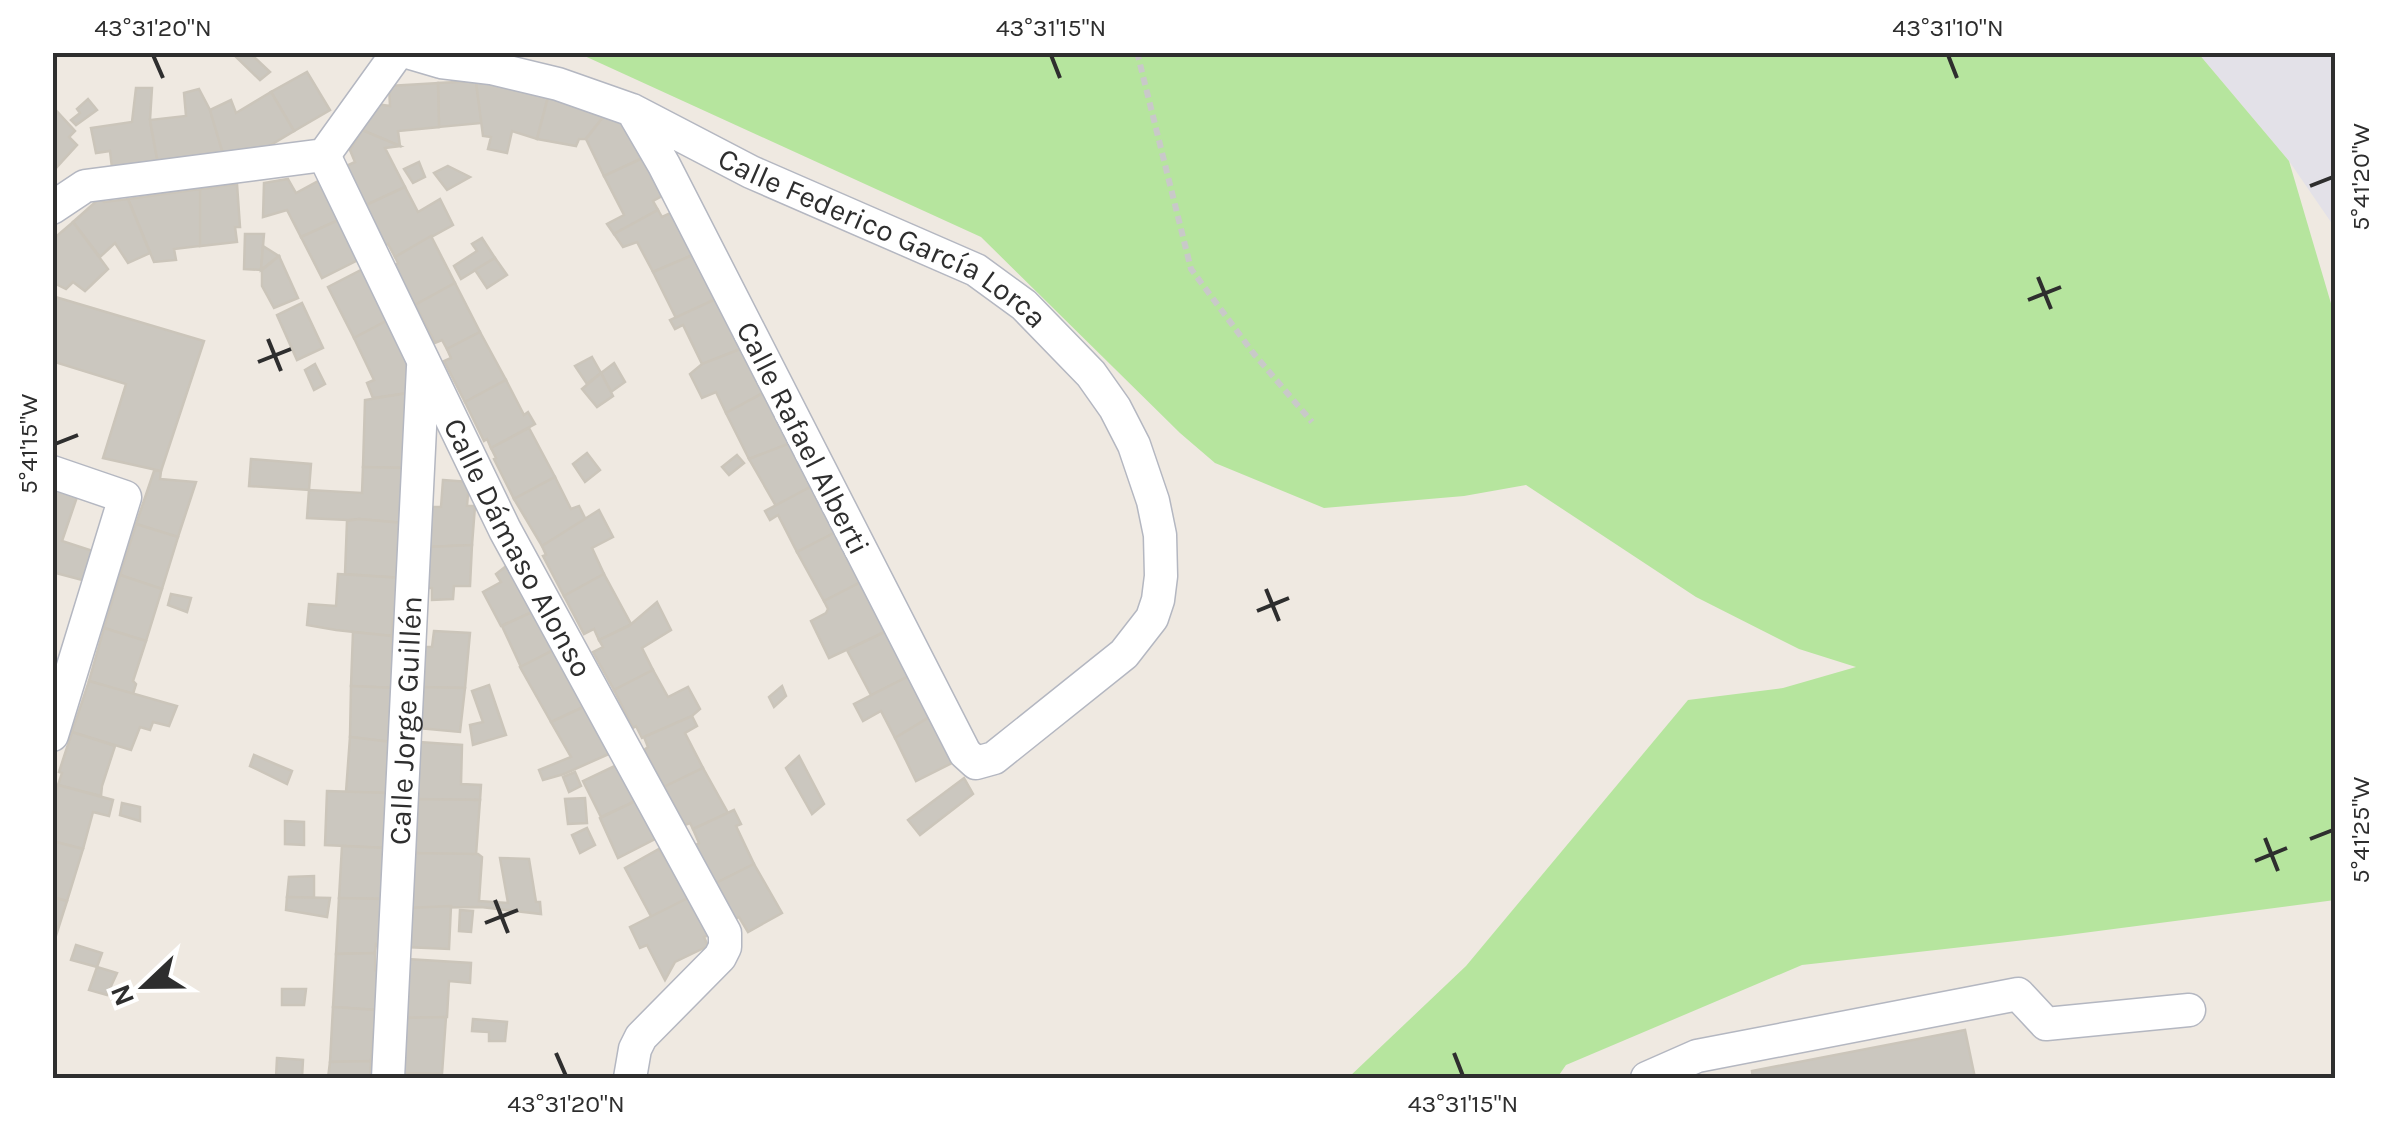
<svg xmlns="http://www.w3.org/2000/svg" width="2388" height="1131" viewBox="0 0 2388 1131" font-family="Karla,sans-serif">
<rect width="100%" height="100%" fill="#efe9e1"/>
<polygon fill="#e3e1e8" points="2198,53 2335,53 2335,228 2289,161"/>
<polygon fill="#b6e59e" points="578,53 2198,53 2289,161 2335,317 2336,704 2331,705 2336,706 2335,900 2060,936 1802,965 1566,1065 1557,1078 1348,1078 1466,966 1688,700 1783,688 1856,667 1799,649 1696,597 1526,485 1464,496 1324,508 1215,463 1180,433 981,237"/>
<g fill="#cbc7bf" stroke="#cbc5ba" stroke-width="2.5">
<polygon points="231,52 256,52 253,56 270,72 260,80"/>
<polygon points="307,72 330,110 294,131 271,92"/>
<polygon points="476,81 482,123 439,127 438,83"/>
<polygon points="476,82 503,84 548,97 537,139 512,131 507,153 488,149 491,137 483,136"/>
<polygon points="438,83 439,127 398,131 400,146 362,130 377,104 390,106 389,86"/>
<polygon points="136,88 152,88 150,120 158,164 112,168 110,151 96,153 91,128 132,122"/>
<polygon points="199,89 210,110 224,157 158,164 150,120 186,116 184,93"/>
<polygon points="271,92 294,131 254,155 224,157 210,110 231,100 236,113"/>
<polygon points="548,97 604,116 586,139 579,139 576,146 537,139"/>
<polygon points="88,99 97,110 76,125 71,120 80,113 77,109"/>
<polygon points="52,106 75,131 69,137 77,145 57,167 52,162"/>
<polygon points="604,116 627,120 645,157 604,176 586,139"/>
<polygon points="362,130 400,146 385,148 405,187 364,206 344,167 355,162 350,150"/>
<polygon points="645,157 664,195 653,201 658,210 614,234 607,224 624,215 604,176"/>
<polygon points="419,162 425,177 413,183 404,169"/>
<polygon points="448,166 470,177 447,190 434,173"/>
<polygon points="288,179 296,193 322,179 343,218 301,237 287,210 263,217 264,183"/>
<polygon points="237,184 240,227 235,227 237,242 200,246 200,189"/>
<polygon points="405,187 418,212 440,199 453,225 395,257 388,244 384,246 364,206"/>
<polygon points="200,189 200,246 174,249 176,260 154,262 128,199"/>
<polygon points="100,198 104,202 128,199 150,253 128,263 115,243 100,257 73,222"/>
<polygon points="658,210 662,217 673,212 695,254 653,272 637,242 623,247 614,234"/>
<polygon points="343,218 364,257 322,278 301,237"/>
<polygon points="73,222 108,269 85,291 73,282 66,289 52,282 52,240"/>
<polygon points="245,234 264,234 261,270 244,269"/>
<polygon points="431,236 455,283 415,305 394,266 398,263 395,257"/>
<polygon points="482,238 495,258 461,279 454,266 477,251 472,244"/>
<polygon points="263,246 279,256 261,270"/>
<polygon points="695,254 718,298 676,318 653,272"/>
<polygon points="279,256 298,298 274,308 262,286 262,270"/>
<polygon points="495,258 507,275 487,288 475,270"/>
<polygon points="365,268 392,318 354,338 328,287"/>
<polygon points="455,283 480,332 447,349 442,340 435,343 415,305"/>
<polygon points="52,296 204,341 161,471 103,458 126,384 55,362 52,371"/>
<polygon points="718,298 743,348 702,364 683,325 675,329 670,320"/>
<polygon points="302,303 323,348 297,360 277,315"/>
<polygon points="392,318 408,357 408,393 373,398 367,383 374,380 354,338"/>
<polygon points="480,332 506,380 465,402 444,361 451,358 447,349"/>
<polygon points="743,348 765,392 726,413 716,392 702,398 690,374 702,364"/>
<polygon points="592,357 601,373 587,384 575,366"/>
<polygon points="614,363 625,382 611,392 601,373"/>
<polygon points="315,364 325,384 314,390 305,370"/>
<polygon points="601,373 613,396 597,407 582,389"/>
<polygon points="506,380 524,415 528,412 535,424 491,448 487,439 484,441 465,402"/>
<polygon points="765,392 793,442 749,459 726,413"/>
<polygon points="408,393 408,468 363,467 365,400"/>
<polygon points="529,428 555,477 514,499 494,459 496,458 491,448"/>
<polygon points="793,442 814,485 776,506 749,459"/>
<polygon points="587,453 600,470 585,482 573,464"/>
<polygon points="737,455 744,463 729,475 722,467"/>
<polygon points="251,459 311,464 309,490 249,486"/>
<polygon points="363,467 408,468 403,523 359,519 348,520 307,518 309,490 362,493"/>
<polygon points="154,471 161,471 160,479 196,482 178,537 136,524"/>
<polygon points="555,477 571,509 579,506 586,520 542,546 514,499"/>
<polygon points="443,480 469,482 467,506 475,506 472,545 428,547 430,507 441,507"/>
<polygon points="814,485 838,531 797,552 778,515 770,520 765,511"/>
<polygon points="52,486 78,494 62,541 96,552 86,581 52,572"/>
<polygon points="599,510 613,537 592,548 604,574 564,596 543,556 546,555 542,546"/>
<polygon points="359,519 403,523 402,578 345,574 347,521"/>
<polygon points="136,524 178,537 162,589 120,575"/>
<polygon points="838,531 863,581 824,601 797,552"/>
<polygon points="472,545 470,586 454,586 453,599 432,600 432,588 427,588 428,547"/>
<polygon points="514,560 541,608 501,626 483,592 501,582 496,574"/>
<polygon points="338,574 402,578 399,619 393,619 392,636 336,630 307,625 309,604 336,606"/>
<polygon points="604,574 631,624 599,640 594,629 584,634 564,596"/>
<polygon points="120,575 162,589 146,641 104,628"/>
<polygon points="863,581 889,630 829,658 811,621 826,613 828,609 824,601"/>
<polygon points="171,594 191,598 187,612 168,605"/>
<polygon points="657,602 671,630 642,648 653,670 614,690 593,652 603,647 599,640 629,626"/>
<polygon points="541,608 555,649 521,667 502,626"/>
<polygon points="104,628 146,641 133,681 136,684 133,694 89,681"/>
<polygon points="889,630 909,676 871,695 847,650"/>
<polygon points="434,631 470,633 465,688 420,687 422,647 432,647"/>
<polygon points="353,632 392,636 392,643 397,642 395,688 351,686"/>
<polygon points="558,648 592,703 551,722 520,667"/>
<polygon points="653,670 668,697 688,687 700,709 692,716 642,738 636,726 633,728 614,690"/>
<polygon points="909,676 933,715 895,738 881,711 863,721 854,704"/>
<polygon points="89,681 177,706 169,726 153,722 150,730 140,727 131,750 72,732"/>
<polygon points="489,685 506,735 473,745 470,725 483,722 472,691"/>
<polygon points="351,686 395,688 392,742 350,737"/>
<polygon points="782,686 786,696 774,707 769,697"/>
<polygon points="420,687 465,688 460,732 419,728"/>
<polygon points="592,703 611,753 564,774 543,780 539,770 571,757 551,722"/>
<polygon points="933,715 956,761 916,781 895,738"/>
<polygon points="692,716 697,726 685,733 703,768 664,787 644,750 648,747 644,737"/>
<polygon points="72,732 115,746 102,786 101,796 58,785 62,773 59,772"/>
<polygon points="350,737 392,742 389,793 346,792"/>
<polygon points="419,742 462,745 461,784 481,785 480,800 414,799"/>
<polygon points="254,755 292,771 287,784 250,766"/>
<polygon points="799,756 824,804 812,814 786,768"/>
<polygon points="623,762 642,798 601,817 583,781"/>
<polygon points="703,768 728,813 693,829 690,823 685,825 664,787"/>
<polygon points="575,772 581,786 569,792 563,777"/>
<polygon points="964,778 973,794 920,835 908,820"/>
<polygon points="58,785 113,800 109,816 93,812 83,849 52,841 52,795 54,795"/>
<polygon points="327,791 389,793 387,848 325,845"/>
<polygon points="585,798 587,823 568,824 565,799"/>
<polygon points="642,798 661,836 618,858 600,818"/>
<polygon points="414,799 480,800 476,855 412,853"/>
<polygon points="122,803 140,807 140,821 120,815"/>
<polygon points="734,810 741,824 736,826 754,864 714,884 694,846 699,843 693,829"/>
<polygon points="285,821 304,822 304,845 285,844"/>
<polygon points="587,828 595,845 580,853 572,835"/>
<polygon points="52,841 83,849 67,901 52,897"/>
<polygon points="342,846 387,848 384,899 339,898"/>
<polygon points="659,849 666,860 670,858 690,897 652,918 625,868"/>
<polygon points="412,853 478,854 482,857 479,901 508,903 500,858 529,859 536,902 540,902 541,914 481,907 408,908"/>
<polygon points="754,864 782,913 748,932 739,917 732,920 714,884"/>
<polygon points="314,876 314,898 287,897 289,877"/>
<polygon points="52,897 67,901 52,948"/>
<polygon points="287,897 330,898 327,917 286,910"/>
<polygon points="690,897 709,935 704,937 708,946 675,962 665,980 647,945 640,948 630,927"/>
<polygon points="339,898 384,899 381,945 376,944 375,953 336,954"/>
<polygon points="451,906 449,949 405,947 408,908"/>
<polygon points="460,910 473,911 471,932 459,931"/>
<polygon points="76,945 102,953 97,967 71,960"/>
<polygon points="375,953 375,970 378,971 376,1010 333,1007 336,954"/>
<polygon points="407,959 471,963 470,983 449,981 447,1017 402,1018"/>
<polygon points="97,967 117,973 107,995 89,990"/>
<polygon points="282,989 306,989 304,1005 282,1005"/>
<polygon points="333,1007 376,1010 371,1061 330,1062"/>
<polygon points="446,1017 442,1074 400,1073 402,1018"/>
<polygon points="473,1019 507,1022 505,1041 489,1041 489,1032 472,1031"/>
<polygon points="1965,1030 1975,1078 1753,1078 1752,1071"/>
<polygon points="277,1058 303,1060 302,1078 276,1078"/>
<polygon points="371,1061 370,1078 328,1078 330,1062"/>
</g>
<g fill="none" stroke-linecap="round" stroke-linejoin="round">
<defs>
<g id="minor">
<path id="s1" d="M407,52l34,10 50,6 67,16 74,26 119,62 225,98 48,35 67,69 24,34 19,37 19,56 7,34 1,41 -3,24 -6,18 -28,36 -130,104 -18,5 -11,-10 -301,-588 -32,-55"/>
<path id="s2" d="M324,155l181,375 220,403v14l-5,10 -79,80 -6,12 -5,29"/>
<polyline points="52,208 85,186 324,155 398,52"/>
<polyline points="52,472 125,497 52,735"/>
<path id="s3" d="M388,1078l35,-711"/>
<polyline points="1647,1078 1697,1056 2018,994 2046,1024 2189,1010"/>
</g>
</defs>
<use href="#minor" stroke="#b4b7c1" stroke-width="35"/>
<polyline stroke="#c9c9c9" stroke-width="6" stroke-dasharray="8 5" stroke-linecap="butt" points="1137,52 1191,269 1254,354 1312,422"/>
<use href="#minor" stroke="#fff" stroke-width="32"/>
</g>
<path fill="none" stroke="#2e2e2e" stroke-width="4" d="M153,55l10,23M1051,55l9,23M1948,55l9,23M2310,186l23,-9M2038,277l13,32M2028,300l33,-13M268,339l13,32M258,362l33,-13M55,444l23,-9M1266,589l13,32M1257,611l32,-13M2265,838l13,33M2310,839l23,-9M2255,861l32,-13M495,900l13,33M485,923l33,-13M556,1053l10,23M1454,1053l9,23"/>
<g text-anchor="middle" dominant-baseline="central" stroke-width="10" stroke-linejoin="round" paint-order="stroke">
<g font-size="30" fill="#2e2e2e" stroke="#fff">
<text stroke="none"><textPath href="#s1" startOffset="515">Calle Federico García Lorca</textPath></text>
<text transform="translate(803 438) rotate(63)">Calle Rafael Alberti</text>
<text stroke="none"><textPath href="#s2" startOffset="438">Calle Dámaso Alonso</textPath></text>
<text stroke="none"><textPath href="#s3" startOffset="358">Calle Jorge Guillén</textPath></text>
</g>
</g>
<rect width="2388" height="1131" fill="none" stroke="#ffffff" stroke-width="110"/>
<g transform="translate(145 986) rotate(248)" stroke="#ffffff" stroke-width="8" paint-order="stroke">
<path d="M0-8L18 38L0 25L-18 38Z" fill="#2e2e2e"/>
<text y="-15" font-size="28" font-weight="bold" text-anchor="middle" fill="#2e2e2e">N</text>
</g>
<rect x="55" y="55" width="2278" height="1021" fill="none" stroke="#2e2e2e" stroke-width="4"/>
<g font-size="25" text-anchor="middle" fill="#2e2e2e">
<text x="153" y="36">43°31'20"N</text>
<text x="1051" y="36">43°31'15"N</text>
<text x="1948" y="36">43°31'10"N</text>
<text transform="translate(2360 177) rotate(-90)" y="9">5°41'20"W</text>
<text transform="translate(28 444) rotate(-90)" y="9">5°41'15"W</text>
<text transform="translate(2360 830) rotate(-90)" y="9">5°41'25"W</text>
<text x="566" y="1112">43°31'20"N</text>
<text x="1463" y="1112">43°31'15"N</text>
</g>
</svg>
